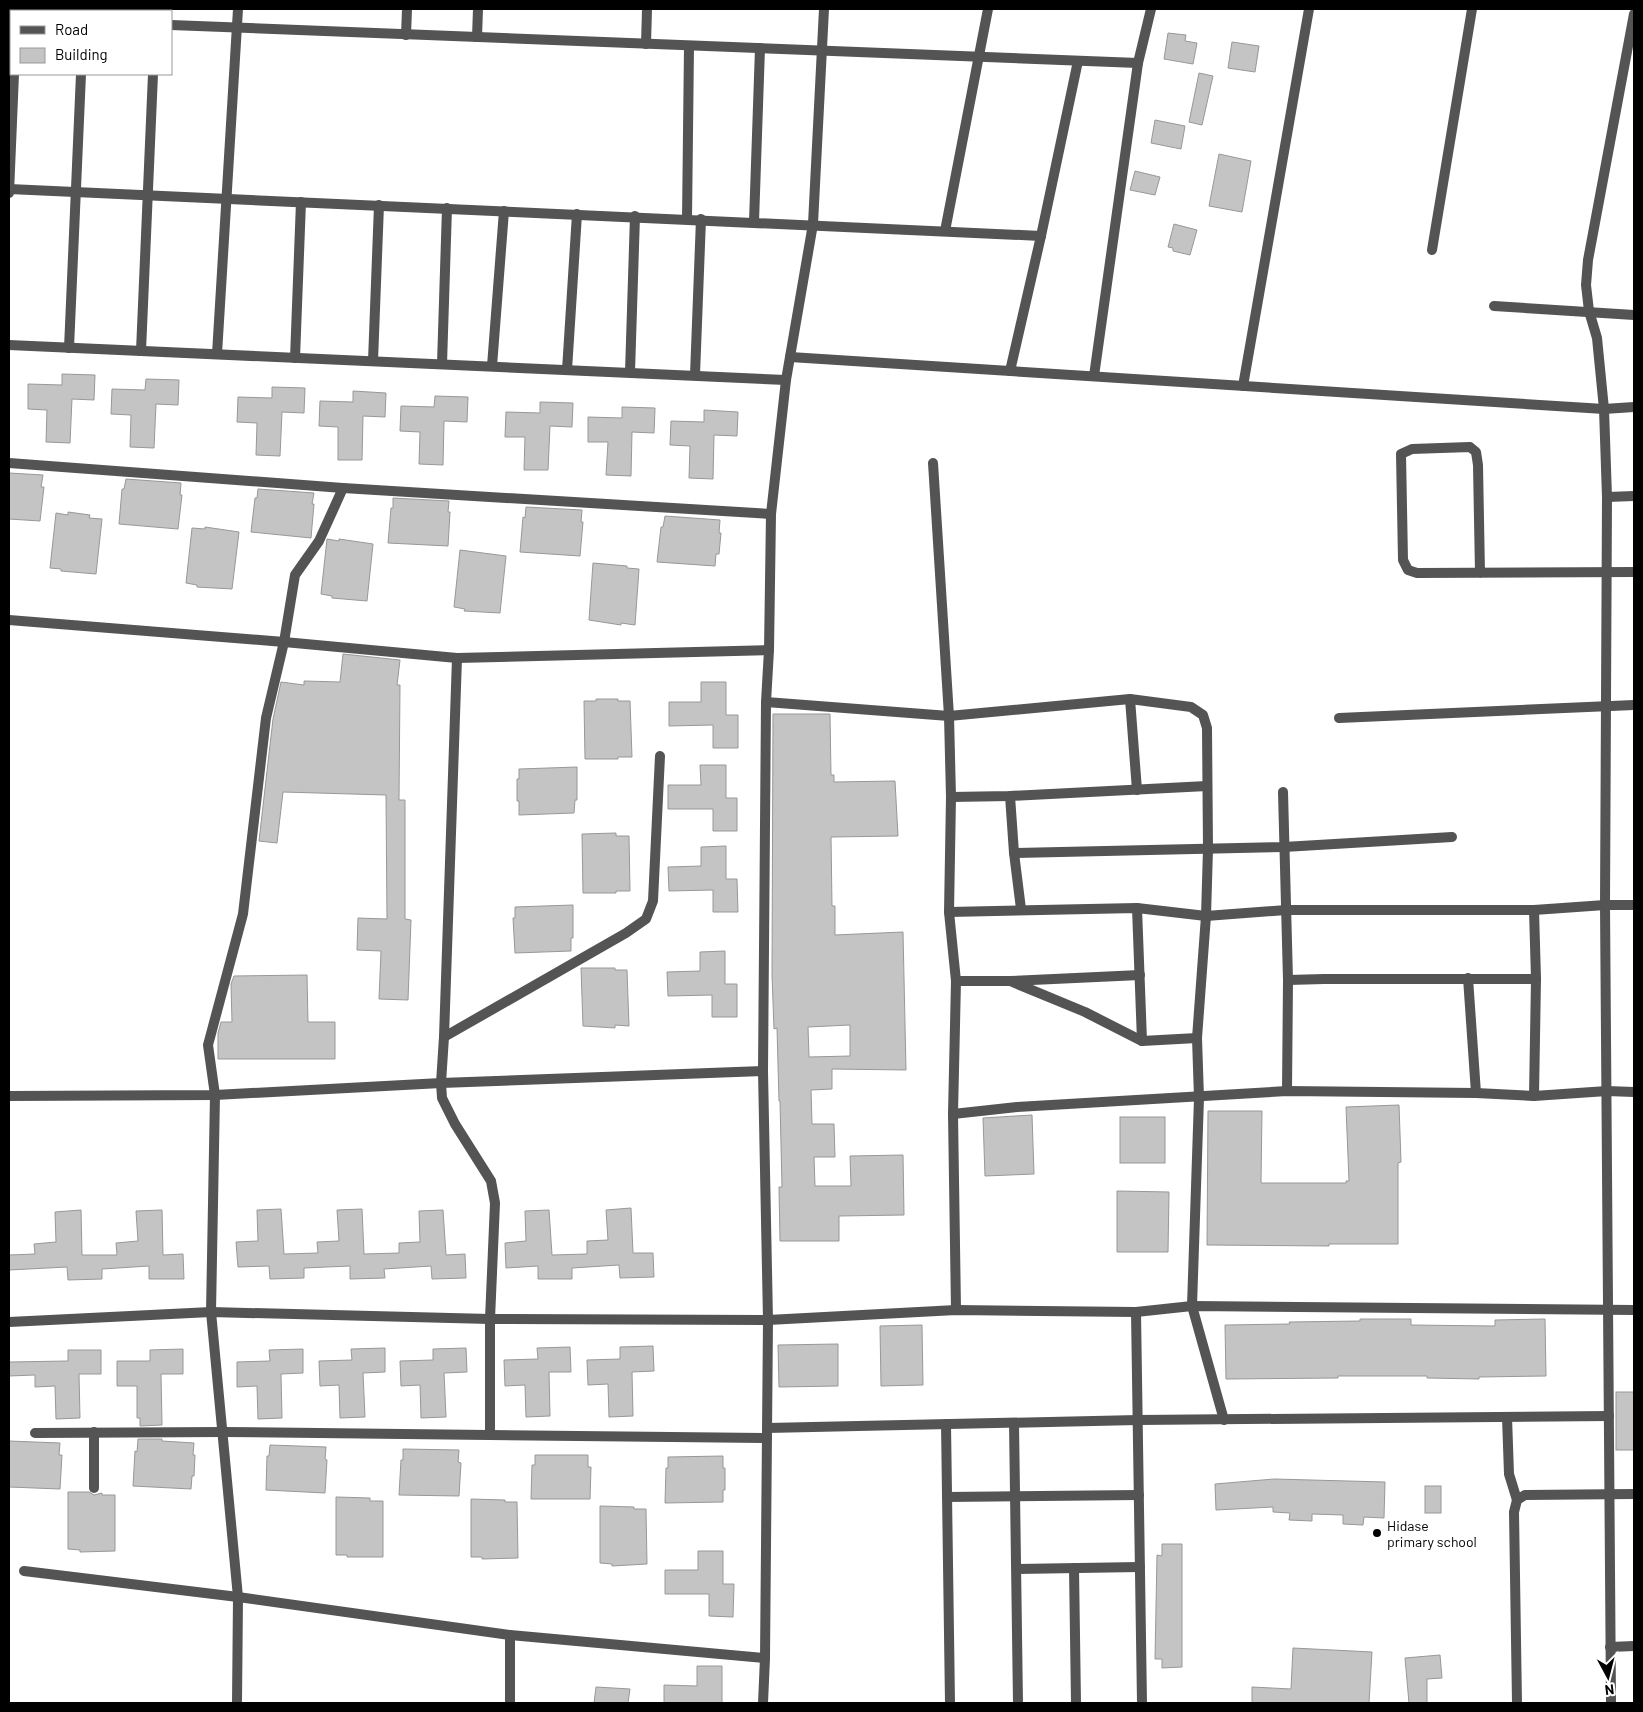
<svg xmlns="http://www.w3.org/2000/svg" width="1643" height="1712" viewBox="0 0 1643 1712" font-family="Barlow,sans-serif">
<rect width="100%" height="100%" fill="#fff"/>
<g fill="#c4c4c4" stroke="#989898" fill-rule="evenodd">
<polygon points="1168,33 1186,35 1185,41 1197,43 1193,64 1164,59"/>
<polygon points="1232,42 1259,46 1255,72 1228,68"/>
<polygon points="1199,73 1213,76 1202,125 1189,122"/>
<polygon points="1155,120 1185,126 1181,149 1151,143"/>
<polygon points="1219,154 1251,161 1242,212 1209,206"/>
<polygon points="1135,171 1160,177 1155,195 1130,190"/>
<polygon points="1174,224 1197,230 1190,255 1173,251 1173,248 1168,247"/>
<polygon points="62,374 95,375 94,400 72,399 70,443 46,442 47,410 28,409 28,384 62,385"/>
<polygon points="146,379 179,380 178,405 156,404 154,448 130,447 131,415 111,414 112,389 145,390"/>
<polygon points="272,387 305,388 304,413 282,412 280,456 256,455 257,423 237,422 238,397 272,398"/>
<polygon points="353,391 386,393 385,417 363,416 362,460 338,460 338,427 319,426 320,401 353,402"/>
<polygon points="435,396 468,397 467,422 444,421 443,465 419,464 420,432 400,431 401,406 434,407"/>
<polygon points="540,402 573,403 572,427 550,426 548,470 524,470 525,437 505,437 506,412 540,413"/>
<polygon points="622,407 655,408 654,433 632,432 631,476 606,475 608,442 588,442 588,417 622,418"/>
<polygon points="704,410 738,412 737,436 714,435 713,479 689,478 690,446 670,445 671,421 704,422"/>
<polygon points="9,473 43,475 41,487 44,487 40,521 9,519"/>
<polygon points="126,479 181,483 180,495 182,495 178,529 119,524 122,489 124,489"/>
<polygon points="258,489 314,493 312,504 314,504 311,538 251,532 255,498 257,498"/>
<polygon points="393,498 449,501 448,512 450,512 448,546 388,543 391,508 393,508"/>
<polygon points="526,507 582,510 581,522 583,522 580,556 520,552 523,517 525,518"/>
<polygon points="68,512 90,515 89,518 102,519 96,574 61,571 61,569 50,568 56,513 68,515"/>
<polygon points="665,516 720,520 719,533 721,533 719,554 716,554 715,566 657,562 661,527 663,527"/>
<polygon points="205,527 239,532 232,589 197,587 197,585 186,583 192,528 205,529"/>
<polygon points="327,539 339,541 339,539 373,544 367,601 332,598 332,596 321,594"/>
<polygon points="460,550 506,556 500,613 464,611 465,609 454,607"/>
<polygon points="593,563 627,566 627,568 639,569 635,625 621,623 621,625 589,620"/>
<polygon points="343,654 400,660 397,685 400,685 399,800 405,800 405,919 411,920 408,1000 379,999 381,951 357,950 358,918 387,919 386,795 283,792 277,843 259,841 273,719 281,682 304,685 304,681 340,682"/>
<polygon points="701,682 726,682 726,715 738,715 738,748 713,748 713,725 669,726 669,702 701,702"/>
<polygon points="596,699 618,699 618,701 630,701 632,757 618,757 618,759 585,759 584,701 596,701"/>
<path d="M773,714h57l1,61h3v7l61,-1 3,55 -67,1 1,69h3v29l68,-3 3,138 -74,-1v20l-21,1 1,34h22l1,33h-21l1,29h36l-1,-30 53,-1 1,60 -65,1v25h-59l-1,-54h3l-2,-86h-1l-2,-73 -3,1 -2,-54zM850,1025v31l-41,1 -1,-30z"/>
<polygon points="700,765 726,765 726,798 737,798 737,831 713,831 713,809 668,809 668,785 701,785"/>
<polygon points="577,767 577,800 575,800 574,813 519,815 519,801 517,801 517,779 519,779 519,769"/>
<polygon points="616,833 616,836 629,836 630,891 616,891 616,893 583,893 582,834"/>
<polygon points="726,846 726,879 737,879 738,912 713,912 713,890 669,891 668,867 701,866 701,847"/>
<polygon points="573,905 573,938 571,938 571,951 515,953 513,918 515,918 515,907"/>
<polygon points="725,951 725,984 737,984 737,1017 712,1017 712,995 668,996 667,972 700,971 700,952"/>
<polygon points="581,968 615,968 615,970 627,970 629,1026 615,1025 615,1028 583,1026"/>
<polygon points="307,975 308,1022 335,1022 335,1059 218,1059 218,1033 221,1022 232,1022 231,984 234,976"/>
<polygon points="1399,1105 1401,1162 1398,1163 1398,1244 1329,1244 1329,1246 1207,1245 1208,1111 1262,1111 1261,1183 1346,1183 1346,1181 1349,1181 1346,1107"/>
<polygon points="1032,1115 1034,1174 985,1176 983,1118"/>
<rect x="1120" y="1117" width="45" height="46"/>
<polygon points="1117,1191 1169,1192 1168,1252 1117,1252"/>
<polygon points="631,1208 633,1253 653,1253 654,1277 620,1278 619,1265 572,1268 572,1279 538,1279 538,1266 506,1268 505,1243 526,1241 525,1211 549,1210 552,1255 587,1254 587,1241 608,1240 606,1210"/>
<polygon points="281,1209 284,1254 318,1253 317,1242 339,1241 337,1210 362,1209 364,1254 399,1253 399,1243 420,1242 419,1211 443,1210 446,1255 465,1254 466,1278 432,1279 431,1266 384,1269 385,1278 350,1279 350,1266 304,1268 304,1278 270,1279 269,1266 238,1267 236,1242 258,1241 257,1210"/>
<polygon points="81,1210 82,1255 117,1255 116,1243 138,1241 136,1211 162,1210 163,1255 183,1254 184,1279 149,1279 149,1266 102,1269 102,1279 68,1280 67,1267 9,1270 9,1255 35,1254 34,1244 56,1242 55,1212"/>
<polygon points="1360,1319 1411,1319 1411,1325 1495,1326 1495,1320 1545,1319 1546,1376 1479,1377 1479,1379 1427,1378 1427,1376 1338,1376 1338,1378 1226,1379 1225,1325 1290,1324 1289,1322 1360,1321"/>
<polygon points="922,1325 923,1385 881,1386 880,1326"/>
<polygon points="838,1344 838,1386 779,1387 778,1345"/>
<polygon points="653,1346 654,1371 632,1372 633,1416 609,1417 608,1384 588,1385 587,1360 620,1359 620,1347"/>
<polygon points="570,1347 571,1372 549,1372 550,1416 526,1417 525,1385 505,1386 504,1360 538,1359 537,1348"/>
<polygon points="385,1348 385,1372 363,1373 365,1417 340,1418 339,1385 320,1386 319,1361 352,1360 351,1349"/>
<polygon points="466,1348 467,1372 444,1373 446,1417 421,1418 420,1385 401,1386 400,1361 433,1360 433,1349"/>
<polygon points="183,1349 183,1374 161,1374 162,1425 140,1426 140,1418 137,1418 137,1386 117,1386 117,1361 150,1361 150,1350"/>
<polygon points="303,1349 303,1373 281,1374 282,1418 258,1419 257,1386 237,1387 237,1362 270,1361 269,1350"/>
<polygon points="68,1350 101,1350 101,1374 79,1374 80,1418 56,1419 55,1386 35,1387 35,1375 9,1376 9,1362 68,1361"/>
<rect x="1616" y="1392" width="18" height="58"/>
<polygon points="138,1439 162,1439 162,1441 194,1443 193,1455 195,1455 194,1476 192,1476 191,1489 133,1486 135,1451 137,1452"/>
<polygon points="9,1441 60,1443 59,1455 62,1455 60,1489 9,1487"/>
<polygon points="270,1445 326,1447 325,1459 327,1460 325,1493 266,1490 267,1456 269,1456"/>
<polygon points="403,1449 459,1450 458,1462 461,1463 459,1496 399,1495 401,1460 403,1460"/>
<polygon points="535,1455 588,1455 588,1467 591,1467 590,1499 531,1499 532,1465 535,1465"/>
<polygon points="723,1456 723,1468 725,1468 725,1490 723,1490 723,1502 665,1503 666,1468 668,1468 668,1457"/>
<polygon points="1274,1479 1385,1482 1384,1518 1364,1517 1363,1525 1343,1524 1343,1515 1312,1514 1312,1521 1289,1520 1290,1513 1273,1512 1273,1507 1216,1510 1215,1484"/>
<rect x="1425" y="1486" width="16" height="27"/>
<polygon points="68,1492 89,1492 94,1495 102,1493 102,1495 115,1495 115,1551 80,1552 80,1550 68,1549"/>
<polygon points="336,1497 370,1498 370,1501 383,1501 383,1557 347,1557 347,1555 336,1555"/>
<polygon points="471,1499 505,1500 505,1502 517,1502 518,1558 482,1559 482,1557 471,1557"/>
<polygon points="600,1506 634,1507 634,1509 646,1509 647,1564 612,1566 612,1564 600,1563"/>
<polygon points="1162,1544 1182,1544 1182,1667 1162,1668 1162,1659 1155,1659 1157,1555 1162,1556"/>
<polygon points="698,1551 723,1551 723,1584 734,1584 733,1617 709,1616 709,1594 665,1594 665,1570 698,1570"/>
<polygon points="1293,1648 1372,1652 1369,1703 1252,1703 1252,1687 1291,1689"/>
<polygon points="1440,1655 1442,1678 1427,1679 1427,1703 1409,1703 1405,1658"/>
<polygon points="697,1666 722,1666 722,1703 664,1703 664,1685 697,1686"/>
<polygon points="596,1687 630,1689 628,1703 594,1703"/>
</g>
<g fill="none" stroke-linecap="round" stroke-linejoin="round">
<g stroke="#545454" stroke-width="10">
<polyline points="9,19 11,19"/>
<polyline points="171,25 1138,63"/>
<polyline points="406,35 407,9"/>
<polyline points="477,37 478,9"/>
<polyline points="646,44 647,9"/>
<polyline points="9,189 1041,236"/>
<polyline points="9,193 14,74"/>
<polyline points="687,219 689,46"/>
<polyline points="754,222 760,48"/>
<polyline points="945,231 988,9"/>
<polyline points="1432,250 1472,9"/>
<polyline points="1494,306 1634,315"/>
<polyline points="9,345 786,380"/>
<polyline points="69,348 81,74"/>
<polyline points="141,351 153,74"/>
<polyline points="217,354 238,9"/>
<polyline points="790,357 1604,409 1634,407"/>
<polyline points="295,358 301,202"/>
<polyline points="373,361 379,205"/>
<polyline points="442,364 447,208"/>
<polyline points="492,366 504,211"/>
<polyline points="567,370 577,214"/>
<polyline points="1010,371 1041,236 1078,61"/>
<polyline points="630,372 635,216"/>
<polyline points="695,375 701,219"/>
<polyline points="1094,376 1138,63 1151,9"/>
<polyline points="1243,386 1309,9"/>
<polyline points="9,463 343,488 771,514"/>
<polyline points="933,463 949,716 951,797 949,912 956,981 953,1114 956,1310"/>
<polyline points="1607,497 1634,496"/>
<polyline points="1480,573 1478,465 1476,452 1470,447 1412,449 1401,454 1403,560 1408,570 1417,573 1634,572"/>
<polyline points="9,620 284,642 457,658 769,650"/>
<polyline points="457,658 444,1037 441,1083 442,1098 455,1124 491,1181 495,1203 490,1319 490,1435"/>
<polyline points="1130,699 1137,790"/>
<polyline points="766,702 949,716 1130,699 1191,707 1203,715 1207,728 1208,849 1206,916 1197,1038 1199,1098 1192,1306 1224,1420"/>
<polyline points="1339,718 1634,705"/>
<polyline points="1283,792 1288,980 1287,1091"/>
<polyline points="1010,796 1014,853 1021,909"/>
<polyline points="951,797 1010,796 1207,786"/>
<polyline points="1014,853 1284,847 1452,837"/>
<polyline points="1137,908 1142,1041"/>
<polyline points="949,912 1137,908 1206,916 1286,910 1534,910 1605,905 1634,905"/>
<polyline points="1468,978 1476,1093"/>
<polyline points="1288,980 1324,979 1536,979"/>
<polyline points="956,981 1010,981 1140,975"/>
<polyline points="1010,981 1085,1012 1142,1041 1197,1038"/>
<polyline points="444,1037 626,933 646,919 653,901 660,756"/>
<polyline points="9,1096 215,1095 441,1083 763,1071"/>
<polyline points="1534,1096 1536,979 1534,910"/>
<polyline points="953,1114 1017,1107 1287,1091 1476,1093 1534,1096 1607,1091 1634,1092"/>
<polyline points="1136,1312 1142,1703"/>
<polyline points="9,1322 211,1312 490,1319 768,1320 956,1310 1136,1312 1192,1306 1634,1310"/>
<polyline points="1507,1417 1509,1474 1517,1500"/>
<polyline points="1014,1423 1018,1703"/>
<polyline points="946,1424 950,1703"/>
<polyline points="767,1428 1138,1420 1609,1416"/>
<polyline points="94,1432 94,1488"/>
<polyline points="35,1433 223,1432 767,1438"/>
<polyline points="947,1497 1139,1495"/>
<polyline points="1074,1568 1076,1703"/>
<polyline points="1017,1569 1140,1567"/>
<polyline points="24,1571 238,1597 510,1635 765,1658"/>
<polyline points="1610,1647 1634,1646"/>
<polyline points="237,1703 238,1597 211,1312 215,1095 208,1045 243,914 266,718 284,642 295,575 319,541 343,488"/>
<polyline points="510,1703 510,1635"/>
<polyline points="763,1703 765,1658 768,1320 763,1071 766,702 769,650 771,514 786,380 813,224 824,9"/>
<polyline points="1517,1703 1514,1512 1517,1500 1525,1495 1634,1494"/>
<polyline points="1611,1703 1605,905 1607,497 1604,409 1597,338 1589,311 1586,285 1588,260 1634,14"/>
</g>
</g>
<circle fill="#000" stroke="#fff" stroke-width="2" cx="1377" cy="1533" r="5"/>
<g text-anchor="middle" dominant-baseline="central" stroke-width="4.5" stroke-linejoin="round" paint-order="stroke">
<g font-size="14" fill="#000" stroke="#fff" text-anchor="start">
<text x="1387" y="1525">Hidase<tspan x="1387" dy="16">primary school</tspan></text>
</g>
</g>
<rect width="1643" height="1712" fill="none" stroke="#000000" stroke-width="20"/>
<rect x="10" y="10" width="162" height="65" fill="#ffffff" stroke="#999999"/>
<rect x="20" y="26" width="25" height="8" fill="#545454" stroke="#999999"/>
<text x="55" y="35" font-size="15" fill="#000000">Road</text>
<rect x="20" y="48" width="25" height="15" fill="#c4c4c4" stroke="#999999"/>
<text x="55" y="60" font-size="15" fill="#000000">Building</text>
<g transform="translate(1608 1677) rotate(173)" stroke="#ffffff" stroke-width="4" paint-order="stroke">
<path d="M0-4L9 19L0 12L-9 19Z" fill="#000000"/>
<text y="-8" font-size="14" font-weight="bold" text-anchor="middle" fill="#000000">N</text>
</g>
</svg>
